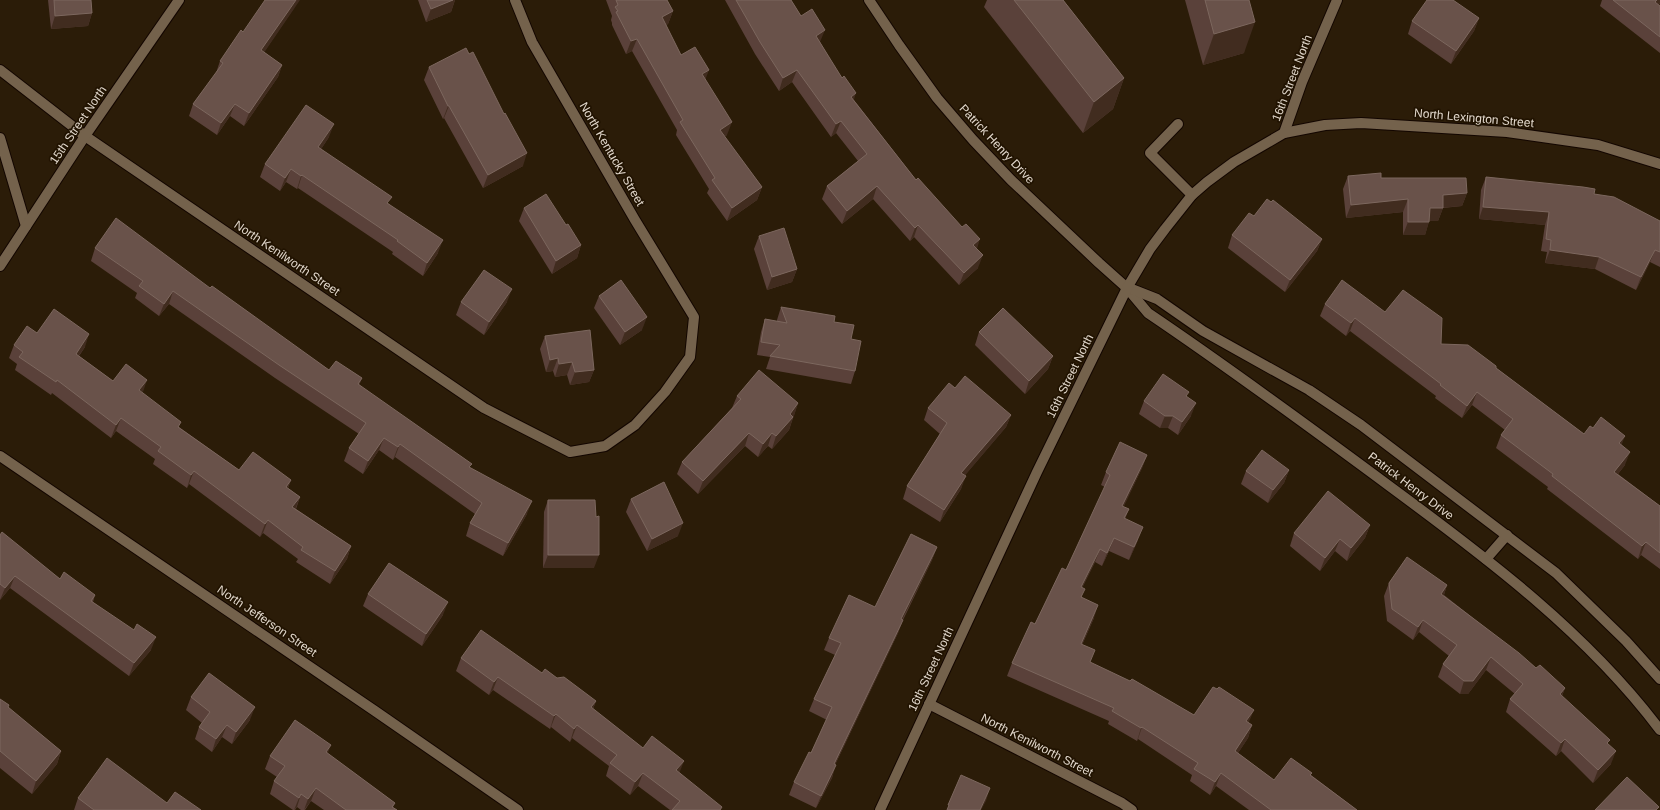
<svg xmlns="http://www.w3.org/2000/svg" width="1660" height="810" viewBox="0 0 1660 810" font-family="Arial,sans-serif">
<rect width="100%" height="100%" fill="#2b1c08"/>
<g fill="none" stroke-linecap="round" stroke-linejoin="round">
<defs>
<g id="service">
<polyline points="1178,124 1150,153 1192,195"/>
<polyline points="1486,559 1507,535"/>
</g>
<g id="minor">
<polyline points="0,70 85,136 484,408 570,452 605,446 635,425 665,392 690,357 694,317 635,220 532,42 515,0"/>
<polyline points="1284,133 1302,82 1337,0"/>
<polyline points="0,138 26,226"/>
<polyline points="0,266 85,136 179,0"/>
<polyline points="0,456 375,711 518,810"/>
<polyline points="929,704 1122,803 1132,810"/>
</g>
<g id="tertiary">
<path d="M869,0l30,45 38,53 36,42 38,40 88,83 28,25 21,25c83,56 163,115 244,175 95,70 196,146 268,242"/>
<polyline points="1129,288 1157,299 1203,331 1309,390 1361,425 1556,573 1626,641 1660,679"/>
<polyline points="880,810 1037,472 1127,288 1150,249 1165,229 1192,195 1207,182 1234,162 1284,133 1325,125 1361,123 1507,132 1598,145 1660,164"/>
</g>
</defs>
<use href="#service" stroke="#130600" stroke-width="12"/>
<use href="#minor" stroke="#130600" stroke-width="12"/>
<use href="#tertiary" stroke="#130600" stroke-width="12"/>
<use href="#service" stroke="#74624c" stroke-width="10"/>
<use href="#minor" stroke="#74624c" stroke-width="10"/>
<use href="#tertiary" stroke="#74624c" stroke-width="10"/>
</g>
<g fill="#5a413a">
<polygon points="48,0 91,0 92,13 88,26 51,29"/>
<polygon points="418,0 455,0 451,12 426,22"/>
<polygon points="606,0 667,0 673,11 668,24 666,25 681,55 705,79 727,135 724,137 762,187 757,200 727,221 707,193 709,189 676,135 677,130 632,51 626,54 612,25 612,23 611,20 612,16"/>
<polygon points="725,0 791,0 801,16 820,42 854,100 916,180 977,249 978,268 959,285 914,237 910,241 873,199 842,224 822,199 827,186 858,161 836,133 831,137 792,82 779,91 755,54"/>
<polygon points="987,0 1063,0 1124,78 1113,109 1083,133 984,7"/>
<polygon points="1185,0 1249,0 1244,53 1203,65"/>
<polygon points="1602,0 1660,0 1660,3 1659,5 1660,6 1660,53 1600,6"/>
<polygon points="294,8 264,52 282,65 278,77 244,126 230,116 217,135 189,116 193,104 216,73 220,61 243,32"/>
<polygon points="1479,18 1474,31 1451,64 1408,34 1412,21"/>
<polygon points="429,67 523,166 483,188 444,118 443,119 424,80"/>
<polygon points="329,137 321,149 389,204 438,253 423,276 392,254 393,252 298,188 297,189 286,182 280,191 260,177 265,164"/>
<polygon points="1348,176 1467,193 1462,206 1443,208 1438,221 1429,221 1425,235 1403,235 1403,212 1346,218 1343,189"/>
<polygon points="1486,177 1594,194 1660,221 1660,267 1650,262 1636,290 1595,269 1545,263 1547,252 1541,251 1545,225 1479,219 1481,190"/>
<polygon points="1271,202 1322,239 1317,251 1285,292 1228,248 1232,235 1254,216"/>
<polygon points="524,208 566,225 581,245 577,258 552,274 519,221"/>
<polygon points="759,236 797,269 792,282 767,290 754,249"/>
<polygon points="95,248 210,288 329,370 362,378 359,385 470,468 527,514 503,556 466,536 470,523 475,514 395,457 393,460 379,450 363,474 344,461 349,448 359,434 275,378 169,304 159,316 135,298 137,293 91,261"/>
<polygon points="599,296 642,330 620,345 594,308"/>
<polygon points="461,302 507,302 484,335 456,315"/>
<polygon points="1325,304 1385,312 1441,344 1496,366 1496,368 1584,434 1622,445 1625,465 1618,474 1660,506 1660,569 1641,555 1638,559 1547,489 1548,487 1496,448 1501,435 1505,430 1472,405 1462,418 1435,398 1436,396 1350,331 1346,336 1320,316"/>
<polygon points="781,307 834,322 851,339 855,371 851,384 766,369 770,357 757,355 761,332 765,319 777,322 777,320"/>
<polygon points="979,332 1053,356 1048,369 1025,394 975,345"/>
<polygon points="37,333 85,347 79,356 113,381 142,393 179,427 239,470 291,480 288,488 300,497 296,509 351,546 347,559 330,584 296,562 298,559 263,533 260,537 189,484 187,488 153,464 155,459 116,431 111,438 52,393 51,395 15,370 17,364 9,358 14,345"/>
<polygon points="545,336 594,370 589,382 570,385 567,375 555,377 553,371 546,372 540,349"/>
<polygon points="955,388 1011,415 1006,427 965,475 961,489 940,522 903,499 907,486 940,434 924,420 928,408"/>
<polygon points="737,396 798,403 789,430 772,449 768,446 758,457 745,446 698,494 677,474 682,462 732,408"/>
<polygon points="1144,401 1191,416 1178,435 1168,428 1160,428 1139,414"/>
<polygon points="1147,455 1142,468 1123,507 1129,509 1125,519 1138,540 1129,560 1109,551 1102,566 1095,562 1082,588 1082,598 1094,618 1082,645 1090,663 1194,715 1249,723 1252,725 1248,738 1238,753 1274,780 1311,775 1357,810 1249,810 1216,786 1210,795 1190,781 1192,775 1138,739 1137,741 1108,724 1109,721 1007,676 1012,663 1066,570 1105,487 1101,485 1106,472"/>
<polygon points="1289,470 1284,483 1268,503 1241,484 1246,471"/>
<polygon points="631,499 678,536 647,551 626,512"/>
<polygon points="548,500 594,568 543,568 544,512"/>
<polygon points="1370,525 1365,538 1347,561 1335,551 1320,571 1290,546 1294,533"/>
<polygon points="0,535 60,579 95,595 93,602 151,650 129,676 10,588 0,600"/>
<polygon points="937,547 932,560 903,620 898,633 835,765 832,778 816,808 789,795 794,782 811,753 827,720 809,711 814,699 835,655 824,650 829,638 875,607"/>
<polygon points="1389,583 1447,585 1444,595 1536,668 1565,688 1562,696 1608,744 1611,764 1593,783 1561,751 1556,756 1506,712 1510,699 1515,694 1486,670 1468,694 1460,694 1438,677 1443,664 1449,656 1419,632 1413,640 1387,621 1384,596"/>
<polygon points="368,594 443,615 422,646 363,606"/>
<polygon points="461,658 542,673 557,678 596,701 593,709 643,748 680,773 721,810 670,810 638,786 630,795 606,776 609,766 572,738 570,742 551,727 550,729 493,690 489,695 456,671"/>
<polygon points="191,697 250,720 232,744 222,737 212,752 195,739 199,727 202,723 186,710"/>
<polygon points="0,699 8,708 61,751 57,764 32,794 0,768"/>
<polygon points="328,754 395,803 393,807 397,810 324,810 311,801 305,810 301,810 297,807 295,810 293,810 270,794 274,781 277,777 265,769 270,756"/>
<polygon points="78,798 167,803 201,810 74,810"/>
</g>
<g fill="#412c1f">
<polygon points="296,0 300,0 257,63 261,50"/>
<polygon points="453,0 455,0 451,12 426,22 431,9"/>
<polygon points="1657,0 1660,0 1660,3 1651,15 1655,2"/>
<polygon points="673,11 668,24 658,30 662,17"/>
<polygon points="92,13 88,26 51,29 55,16"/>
<polygon points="1479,18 1474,31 1451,64 1456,51"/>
<polygon points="1255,22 1244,53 1203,65 1214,34"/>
<polygon points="825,30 820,42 811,49 816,36"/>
<polygon points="637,39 632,51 626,54 631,41"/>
<polygon points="282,65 278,77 244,126 249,113"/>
<polygon points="709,70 704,83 702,74"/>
<polygon points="797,70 792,82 779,91 783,78"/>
<polygon points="1124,78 1113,109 1083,133 1094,102"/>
<polygon points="856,93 852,106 851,97"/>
<polygon points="235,104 230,116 217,135 221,123"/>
<polygon points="448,106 449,106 444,118 443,119"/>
<polygon points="841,121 836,133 831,137 836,124"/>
<polygon points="732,122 727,135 715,143 720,130"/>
<polygon points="334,124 329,137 314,160 318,147"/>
<polygon points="527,153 523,166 483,188 488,175"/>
<polygon points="291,169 286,182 280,191 285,178"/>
<polygon points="302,175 298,188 297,189 301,176"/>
<polygon points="877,186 873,199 842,224 847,211"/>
<polygon points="762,187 757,200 727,221 732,208"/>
<polygon points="1467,193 1462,206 1439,208 1443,195"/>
<polygon points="1408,199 1403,212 1346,218 1351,205"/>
<polygon points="1483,207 1549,212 1545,225 1479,219"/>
<polygon points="1430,208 1443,208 1438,221 1425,221"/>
<polygon points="1408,222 1429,222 1425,235 1403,235"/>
<polygon points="918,225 914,237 910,241 915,228"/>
<polygon points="980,239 976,252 973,245"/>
<polygon points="1322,239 1317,251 1285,292 1290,280"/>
<polygon points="443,240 438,253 423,276 427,263"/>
<polygon points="581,245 577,258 552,274 556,261"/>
<polygon points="1550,250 1599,257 1595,269 1545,263"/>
<polygon points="1655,250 1650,262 1636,290 1641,277"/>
<polygon points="983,255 978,268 959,285 964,273"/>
<polygon points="797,269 792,282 767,290 772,277"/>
<polygon points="512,289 507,302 484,335 489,322"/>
<polygon points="173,291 169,304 159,316 164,304"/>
<polygon points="647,317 642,330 620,345 625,332"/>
<polygon points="1355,318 1350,331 1346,336 1351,323"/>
<polygon points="89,334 85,347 71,366 76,354"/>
<polygon points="1053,356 1048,369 1025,394 1029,381"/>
<polygon points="558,358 553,371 546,372 550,360"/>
<polygon points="572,362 567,375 555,377 559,364"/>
<polygon points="594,370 589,382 570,385 575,372"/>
<polygon points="362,378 357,391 358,384"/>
<polygon points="147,380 143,392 139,390"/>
<polygon points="1477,392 1472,405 1462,418 1467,406"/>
<polygon points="798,403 794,416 789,421 793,417 789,430 772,449 776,436 790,414"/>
<polygon points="1196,403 1191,416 1178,435 1182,422"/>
<polygon points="1011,415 1006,427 956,486 961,473"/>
<polygon points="1165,416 1173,416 1168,428 1160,428"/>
<polygon points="121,418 116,431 111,438 116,425"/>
<polygon points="749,433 745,446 698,494 703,481"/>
<polygon points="772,433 768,446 758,457 763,444"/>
<polygon points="1625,436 1620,449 1619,443"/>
<polygon points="384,438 379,450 363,474 368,461"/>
<polygon points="400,444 395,457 393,460 398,447"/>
<polygon points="1630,452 1625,465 1610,484 1614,472"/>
<polygon points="1147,455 1142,468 1118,519 1122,506"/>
<polygon points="1289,470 1284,483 1268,503 1273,490"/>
<polygon points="194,471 189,484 187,488 191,475"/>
<polygon points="966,476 961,489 940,522 944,510"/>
<polygon points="291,480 286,493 286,487"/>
<polygon points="300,497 295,510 292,507"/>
<polygon points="532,501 527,514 503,556 508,543"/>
<polygon points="268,520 263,533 260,537 265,524"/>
<polygon points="683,523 678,536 647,551 652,539"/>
<polygon points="1370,525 1365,538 1347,561 1351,548"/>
<polygon points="1143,527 1138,540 1129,560 1134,547"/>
<polygon points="1114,538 1109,551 1102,566 1107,553"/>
<polygon points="1340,539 1335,551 1320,571 1325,558"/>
<polygon points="1646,542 1641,555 1638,559 1642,546"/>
<polygon points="351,546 347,559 330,584 335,571"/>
<polygon points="937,547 932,560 896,632 901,619"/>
<polygon points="1100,549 1095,562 1076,600 1081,587"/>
<polygon points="548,555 599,555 594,568 543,568"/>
<polygon points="15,576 10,588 0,600 5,588"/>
<polygon points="1447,585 1443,598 1441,594"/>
<polygon points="448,602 443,615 422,646 426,634"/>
<polygon points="1098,605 1094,618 1076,657 1081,644"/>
<polygon points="903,620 898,633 829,777 834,764"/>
<polygon points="1423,620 1419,632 1413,640 1418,627"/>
<polygon points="156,637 151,650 129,676 134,663"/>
<polygon points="1491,657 1486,670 1468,694 1460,694 1464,681"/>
<polygon points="498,677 493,690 489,695 494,682"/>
<polygon points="1565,688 1560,701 1560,694"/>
<polygon points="596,701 591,714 591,707"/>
<polygon points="255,707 250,720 232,744 236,732"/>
<polygon points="1254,710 1249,722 1241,734 1246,721"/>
<polygon points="556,714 551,727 550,729 554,716"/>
<polygon points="227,725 222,737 212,752 216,739"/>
<polygon points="577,725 572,738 570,742 574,729"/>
<polygon points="1252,725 1248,738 1231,764 1235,751"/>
<polygon points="1142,727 1138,739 1137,741 1141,728"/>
<polygon points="1565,739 1561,751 1556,756 1561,743"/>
<polygon points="331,745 326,758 326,752"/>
<polygon points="61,751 57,764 32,794 36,781"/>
<polygon points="1616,751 1611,764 1593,783 1598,770"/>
<polygon points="684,761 679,774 676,770"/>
<polygon points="836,765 832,778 816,808 821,796"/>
<polygon points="643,773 638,786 630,795 635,782"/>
<polygon points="1221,773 1216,786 1210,795 1215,782"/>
<polygon points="316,788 311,801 304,810 308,799"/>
<polygon points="990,788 986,801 981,810 980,810"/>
<polygon points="301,794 297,807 294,810 299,798"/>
</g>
<g fill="#69524a" stroke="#7c675e">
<polygon points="54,0 91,0 92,13 55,16"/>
<polygon points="265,0 296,0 261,50 282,65 249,113 235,104 221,123 193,104 223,63 220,61 241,30 243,32"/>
<polygon points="427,0 453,0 431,9"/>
<polygon points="616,0 667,0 673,11 662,17 681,55 695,47 709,70 702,74 732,122 720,130 762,187 732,208 712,180 715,178 680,122 683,120 637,39 631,41 616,12 618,11 615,7 618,5"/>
<polygon points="736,0 791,0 801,16 812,9 825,30 816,36 842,78 844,76 856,93 851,97 916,180 918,178 962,227 966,224 980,239 973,245 983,255 964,273 918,225 915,228 877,186 847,211 827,186 867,154 841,121 836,124 797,70 783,78 760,42"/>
<polygon points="1014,0 1063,0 1124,78 1094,102"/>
<polygon points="1205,0 1249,0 1255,22 1214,34"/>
<polygon points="1427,0 1453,0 1479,18 1456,51 1412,21"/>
<polygon points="1613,0 1657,0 1655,2 1660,6 1660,37"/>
<polygon points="466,48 469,54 473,52 504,114 505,113 527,153 488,175 449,106 448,106 429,67"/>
<polygon points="306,105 334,124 318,147 392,197 387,203 443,240 427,263 397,241 398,240 302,175 301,176 291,169 285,178 265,164"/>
<polygon points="1381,173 1381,178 1466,178 1467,193 1443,195 1443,208 1430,208 1429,222 1408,222 1408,199 1351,205 1348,176"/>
<polygon points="1486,177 1583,187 1595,189 1594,194 1614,197 1660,221 1660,252 1655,250 1641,277 1599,257 1550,250 1551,240 1546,239 1549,212 1483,207"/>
<polygon points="546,194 566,225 568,224 581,245 556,261 524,208"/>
<polygon points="1267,199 1271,202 1273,200 1322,239 1290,280 1232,235 1249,213 1254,216"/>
<polygon points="116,218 210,288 212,286 329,370 336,361 362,378 358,384 472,464 469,467 532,501 508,543 470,523 482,503 400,444 398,447 384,438 368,461 349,448 366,423 279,365 173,291 164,304 139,286 143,281 95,248"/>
<polygon points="784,228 797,269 772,277 759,236"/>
<polygon points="484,270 512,289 489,322 461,302"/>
<polygon points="621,280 647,317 625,332 599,296"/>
<polygon points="1342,280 1385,312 1403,290 1442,318 1441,344 1468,345 1496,366 1496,368 1584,434 1590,426 1593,428 1601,417 1625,436 1619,443 1630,452 1614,472 1660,506 1660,553 1646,542 1642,546 1552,476 1553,474 1501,435 1513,419 1477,392 1467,406 1440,385 1441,384 1355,318 1351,323 1325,304"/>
<polygon points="781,307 835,316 834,322 854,325 851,339 861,341 855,371 770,356 780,345 761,342 765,319 787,323"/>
<polygon points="1003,308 1053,356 1029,381 979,332"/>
<polygon points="54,309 89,334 76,354 113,381 126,364 147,380 139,390 181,422 178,427 239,470 253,452 291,480 286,487 300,497 292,507 351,546 335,571 301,550 303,547 268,520 265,524 194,471 191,475 158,451 161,447 121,418 116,425 57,380 56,382 19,357 23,352 14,345 27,326 37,333"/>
<polygon points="590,330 594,370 575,372 572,362 559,364 558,358 550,360 545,336"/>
<polygon points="759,370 798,403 790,414 793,417 776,436 772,433 763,444 749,433 703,481 682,462 741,399 737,396"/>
<polygon points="1163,374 1189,392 1186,396 1196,403 1182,422 1173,416 1165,416 1144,401"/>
<polygon points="965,376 1011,415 961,473 966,476 944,510 907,486 947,423 928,408 949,383 955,388"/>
<polygon points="1120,442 1147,455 1122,506 1129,509 1124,518 1143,527 1134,547 1114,538 1107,553 1100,549 1081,587 1085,589 1081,597 1098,605 1081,644 1095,650 1090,662 1130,681 1132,679 1194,715 1213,687 1217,689 1219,687 1254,710 1246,721 1252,725 1235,751 1274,780 1291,758 1312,773 1310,775 1357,810 1271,810 1221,773 1215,782 1194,769 1198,763 1142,727 1141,728 1112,711 1114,708 1012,663 1031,622 1035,624 1062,568 1066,570 1110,475 1106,472"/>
<polygon points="1262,450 1289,470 1273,490 1246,471"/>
<polygon points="664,482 683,523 652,539 631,499"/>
<polygon points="1328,491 1370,525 1351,548 1340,539 1325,558 1294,533"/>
<polygon points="548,500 595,500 596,517 599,516 599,555 548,555"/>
<polygon points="2,532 60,579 64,572 95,595 91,601 134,630 137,624 156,637 134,663 15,576 5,588 0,584 0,535"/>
<polygon points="911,534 937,547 901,619 903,620 834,764 836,765 821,796 794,782 809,752 811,753 832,707 814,699 841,643 829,638 849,595 875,607"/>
<polygon points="1407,557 1447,585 1441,594 1519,653 1536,668 1540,665 1565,688 1560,694 1610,740 1607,743 1616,751 1598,770 1565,739 1561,743 1510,699 1523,684 1491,657 1473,681 1464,681 1443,664 1457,645 1423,620 1418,627 1392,609 1389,583"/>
<polygon points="389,563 448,602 426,634 368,594"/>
<polygon points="481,630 542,673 545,669 557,678 564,677 596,701 591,707 643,748 652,736 684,761 676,770 722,807 720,810 672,810 680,801 643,773 635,782 610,763 617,755 577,725 574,729 556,714 554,716 498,677 494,682 461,658"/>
<polygon points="209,673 255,707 236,732 227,725 216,739 199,727 210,712 191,697"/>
<polygon points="0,699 9,705 8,707 61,751 36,781 0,751"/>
<polygon points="295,720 331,745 326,752 395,803 392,807 397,810 346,810 316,788 308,799 301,794 299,798 274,781 285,766 270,756"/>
<polygon points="107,758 167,803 175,792 201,810 94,810 78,798"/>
<polygon points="961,775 990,788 980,810 947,810 949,805 948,805"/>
<polygon points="1627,777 1659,807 1656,810 1595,810"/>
</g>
<g text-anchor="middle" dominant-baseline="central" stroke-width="3.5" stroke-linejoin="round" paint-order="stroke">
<g font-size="12" fill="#e2d8cc" stroke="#211301">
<text transform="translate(1292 78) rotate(-69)">16th Street North</text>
<text transform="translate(1474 118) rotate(5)">North Lexington Street</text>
<text transform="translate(78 125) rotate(-56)">15th Street North</text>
<text transform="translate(997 144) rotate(47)">Patrick Henry Drive</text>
<text transform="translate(612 154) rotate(60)">North Kentucky Street</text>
<text transform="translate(287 258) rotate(34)">North Kenilworth Street</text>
<text transform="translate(1070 376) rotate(-64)">16th Street North</text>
<text transform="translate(1411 486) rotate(37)">Patrick Henry Drive</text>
<text transform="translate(267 621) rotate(34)">North Jefferson Street</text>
<text transform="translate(931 669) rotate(-65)">16th Street North</text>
<text transform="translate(1037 745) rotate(27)">North Kenilworth Street</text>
</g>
</g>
</svg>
